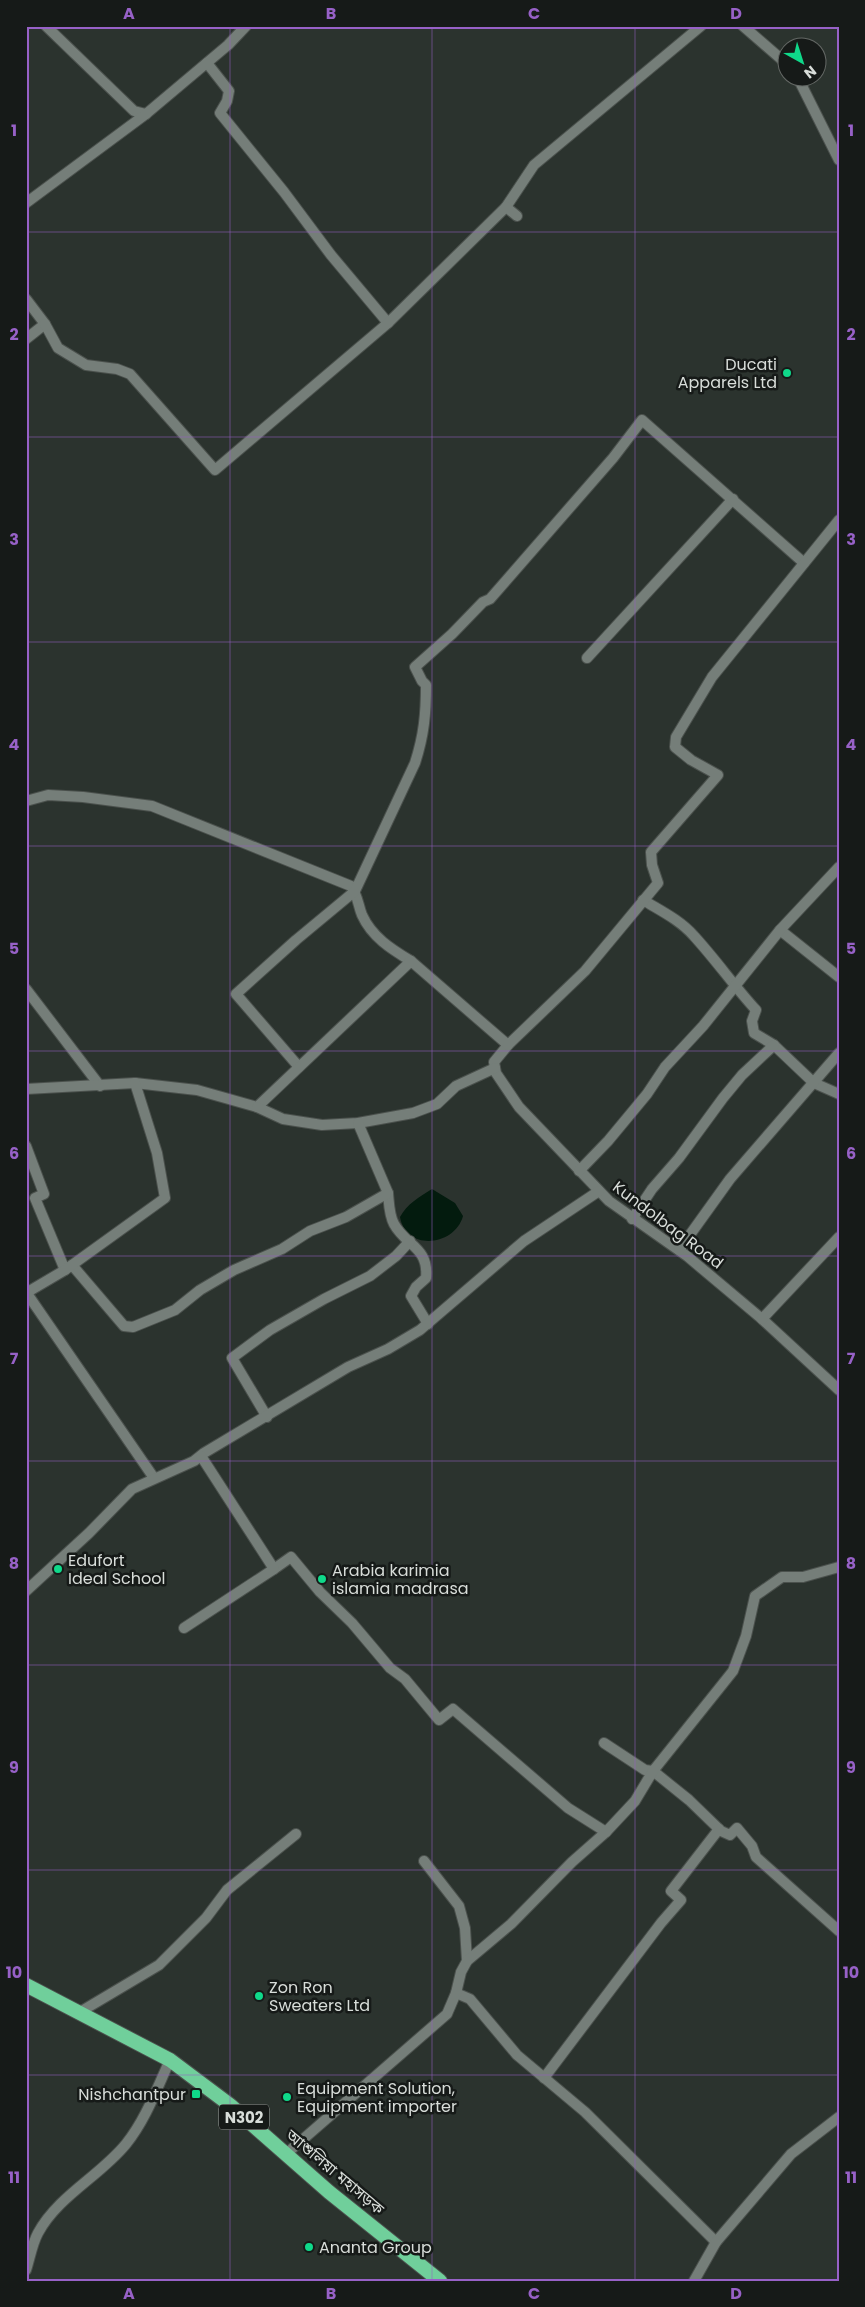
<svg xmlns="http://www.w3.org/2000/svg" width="865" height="2307" viewBox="0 0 865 2307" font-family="Poppins,'Noto Sans Bengali',sans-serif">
<rect width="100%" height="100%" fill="#2b332e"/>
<path fill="#031b0e" d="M432,1189l23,14 8,13c-8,30 -57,36 -63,1 7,-13 19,-20 32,-28z"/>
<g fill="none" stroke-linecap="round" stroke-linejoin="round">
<defs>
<g id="minor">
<polyline points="46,26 134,111 146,114"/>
<polyline points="743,26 788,65"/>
<polyline points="207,63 229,91 227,101 220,113 284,192 331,255 388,323"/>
<polyline points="798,78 839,160"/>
<polyline points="26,203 146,114 228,45 246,26"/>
<polyline points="506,207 534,165 701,26"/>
<polyline points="26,299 45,324 26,339"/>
<polyline points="45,324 58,348 86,365 117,369 130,374 215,470 388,323 506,207 517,216"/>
<polyline points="587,658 733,499"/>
<path d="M26,801l22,-6 35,2 69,9 199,80c7,10 7,19 11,29 10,22 29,34 49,46"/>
<path d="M643,900c18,11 37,20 51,36 22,24 40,50 62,74l-4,11 2,12 20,12 40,38 25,11"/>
<polyline points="780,930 839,977"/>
<polyline points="26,989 100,1086"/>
<polyline points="508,1045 494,1062 496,1073 519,1107 609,1201 687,1256 762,1319 839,1390"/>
<path d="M299,1067l-63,-73 60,-54 59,-49 60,-128c9,-28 11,-49 11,-78l-4,-4 -7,-14 37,-33 31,-32 7,-3 123,-141 29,-38 162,143"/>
<polyline points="26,1089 135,1083 197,1090 257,1107 411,961 508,1045 585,971 658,883 652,865 651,852 718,775 691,760 675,747 676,737 712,677 839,520"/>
<polyline points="257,1107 283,1119 322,1125 358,1123 413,1113 437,1104 456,1086 495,1068"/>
<polyline points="26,1146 44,1194 35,1198 65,1270"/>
<polyline points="579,1171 608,1141 647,1094 665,1067 703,1026 780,930 839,867"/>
<path d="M388,1193c1,10 1,22 6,31 12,22 35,23 32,54l-10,9 -5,9 17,28"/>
<polyline points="632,1219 652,1189 679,1158 723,1098 742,1075 774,1045"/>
<polyline points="679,1250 730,1179 839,1053"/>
<polyline points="72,1265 124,1326 133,1327 175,1310 200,1290 234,1270 282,1249 310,1231 346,1217 388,1193 358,1123"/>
<polyline points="26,1292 154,1478"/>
<polyline points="26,1293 65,1270 165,1198 157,1153 135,1083"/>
<polyline points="762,1319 839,1237"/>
<polyline points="267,1417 232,1358 270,1330 324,1299 370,1276 396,1256 410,1241"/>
<polyline points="274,1569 291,1557 320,1592 352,1623 390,1668 405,1679 439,1720 453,1709 568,1808 606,1832"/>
<polyline points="26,1591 89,1533 132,1489 194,1461 204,1453 348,1367 388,1349 420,1330 524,1241 599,1191"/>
<polyline points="184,1628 274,1569 201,1456"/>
<polyline points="604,1743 645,1770 653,1771 689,1800 721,1831 730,1835 737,1828 752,1846 756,1857 839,1931"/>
<polyline points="424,1861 459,1906 465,1928 467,1961"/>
<polyline points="456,1993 470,1999 517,2055 585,2112 716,2242"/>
<polyline points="80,2012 159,1965 206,1918 227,1890 296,1834"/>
<polyline points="544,2078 661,1923 681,1900 671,1891 719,1829"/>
<polyline points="286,2154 447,2014 456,1993 461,1972 467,1961 511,1924 572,1862 606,1832 635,1801 653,1771 733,1671 746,1636 755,1596 782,1577 803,1577 839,1567"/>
<path d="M26,2270c4,-12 6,-26 12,-37 20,-37 62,-57 88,-89 20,-25 31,-56 44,-84"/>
<polyline points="694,2281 716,2242 791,2154 839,2117"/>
</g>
<polyline id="highway" points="26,1985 170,2060 230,2105 329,2192 440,2281"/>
</defs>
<use href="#minor" stroke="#4b514d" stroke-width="12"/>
<use href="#highway" stroke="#4b514d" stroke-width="16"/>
<use href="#minor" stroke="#757e79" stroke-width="10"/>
<use href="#highway" stroke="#70cf9b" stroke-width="14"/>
</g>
<path fill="none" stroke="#9761c7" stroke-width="1" stroke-opacity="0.55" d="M230,26v2255M432,26v2255M635,26v2255M26,232h813M26,437h813M26,642h813M26,846h813M26,1051h813M26,1256h813M26,1461h813M26,1665h813M26,1870h813M26,2075h813"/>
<g fill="#0fd98a" stroke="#161a18" stroke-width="2">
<circle cx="787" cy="373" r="5"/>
<circle cx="58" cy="1569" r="5"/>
<circle cx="322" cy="1579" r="5"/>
<circle cx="259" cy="1996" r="5"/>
<rect x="191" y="2089" width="10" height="10" rx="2.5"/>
<circle cx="287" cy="2097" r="5"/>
<circle cx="309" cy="2247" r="5"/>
</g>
<g text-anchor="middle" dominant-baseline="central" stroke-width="5" stroke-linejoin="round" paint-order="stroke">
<rect fill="#161a18" stroke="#9ea29f" stroke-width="1" x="219" y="2104.5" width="50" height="25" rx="4"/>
<g font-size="15" font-weight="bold" fill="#d8ddd9">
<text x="244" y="2117">N302</text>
</g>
<g font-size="16" fill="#d8ddd9" stroke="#161a18" text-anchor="start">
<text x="777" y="364" text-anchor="end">Ducati<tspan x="777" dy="18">Apparels Ltd</tspan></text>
<text x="68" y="1560">Edufort<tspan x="68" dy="18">Ideal School</tspan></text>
<text x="332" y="1570">Arabia karimia<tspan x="332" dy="18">islamia madrasa</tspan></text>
<text x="269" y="1987">Zon Ron<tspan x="269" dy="18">Sweaters Ltd</tspan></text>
<text x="297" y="2088">Equipment Solution,<tspan x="297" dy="18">Equipment importer</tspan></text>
<text x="186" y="2094" text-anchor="end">Nishchantpur</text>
<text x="319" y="2247">Ananta Group</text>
</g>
<g font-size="16" fill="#d8ddd9" stroke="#161a18">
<text transform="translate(668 1225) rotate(37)">Kundolbag Road</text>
<text transform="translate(335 2172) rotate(40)">আশুলিয়া মহাসড়ক</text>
</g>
</g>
<rect width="865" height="2307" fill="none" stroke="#161a18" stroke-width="55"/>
<g transform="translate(802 62) rotate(141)"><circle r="24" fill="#161a18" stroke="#646865"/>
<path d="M0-4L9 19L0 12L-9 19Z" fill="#0fd98a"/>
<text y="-8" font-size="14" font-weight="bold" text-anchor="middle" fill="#d8ddd9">N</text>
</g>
<rect x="28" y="28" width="810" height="2252" fill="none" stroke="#9761c7" stroke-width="2"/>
<g font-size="16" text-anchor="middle" font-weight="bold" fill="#9761c7">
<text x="129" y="19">A</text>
<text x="331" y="19">B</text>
<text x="534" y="19">C</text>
<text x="736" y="19">D</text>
<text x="14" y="136">1</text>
<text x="851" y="136">1</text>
<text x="14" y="340">2</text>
<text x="851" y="340">2</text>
<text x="14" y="545">3</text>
<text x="851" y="545">3</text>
<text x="14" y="750">4</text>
<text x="851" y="750">4</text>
<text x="14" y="954">5</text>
<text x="851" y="954">5</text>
<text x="14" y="1159">6</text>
<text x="851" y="1159">6</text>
<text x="14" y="1364">7</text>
<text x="851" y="1364">7</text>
<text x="14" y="1569">8</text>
<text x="851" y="1569">8</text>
<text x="14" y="1773">9</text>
<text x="851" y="1773">9</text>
<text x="14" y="1978">10</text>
<text x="851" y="1978">10</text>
<text x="14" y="2183">11</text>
<text x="851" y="2183">11</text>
<text x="129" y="2299">A</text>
<text x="331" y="2299">B</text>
<text x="534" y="2299">C</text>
<text x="736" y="2299">D</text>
</g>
</svg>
